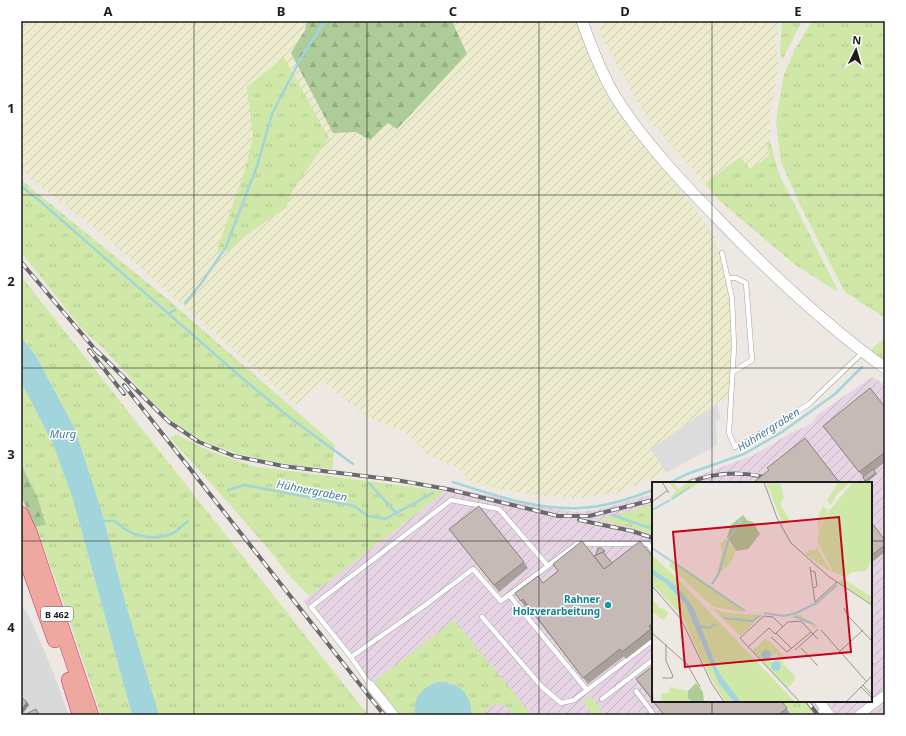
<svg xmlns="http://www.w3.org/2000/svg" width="906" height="736" viewBox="0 0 906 736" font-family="'Noto Sans',sans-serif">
<defs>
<pattern id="industrial-furrows" width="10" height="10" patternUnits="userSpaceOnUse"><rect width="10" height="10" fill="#e6d4e5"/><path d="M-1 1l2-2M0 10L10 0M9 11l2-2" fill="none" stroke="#c5b5c4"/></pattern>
<pattern id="farmland-furrows" width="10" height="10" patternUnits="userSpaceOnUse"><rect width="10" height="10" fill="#ecebcd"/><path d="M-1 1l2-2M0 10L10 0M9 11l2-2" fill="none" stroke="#cac9af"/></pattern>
<pattern id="grass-tufts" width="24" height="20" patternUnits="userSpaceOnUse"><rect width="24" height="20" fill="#cfe8a7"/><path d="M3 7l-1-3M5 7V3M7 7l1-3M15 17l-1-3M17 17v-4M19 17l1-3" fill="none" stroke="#b1c68f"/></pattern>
<pattern id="forest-firs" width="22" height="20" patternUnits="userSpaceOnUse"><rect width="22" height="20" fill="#adcc97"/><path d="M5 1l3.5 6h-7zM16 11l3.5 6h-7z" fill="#94af82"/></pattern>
</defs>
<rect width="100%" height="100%" fill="#ede8e2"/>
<polygon fill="#dad9d9" points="21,606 28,614 49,662 69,715 21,715"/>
<polygon fill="url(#industrial-furrows)" points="872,377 885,385 885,715 398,715 303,601 451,487 537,506 575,512 597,510 653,494 653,701 871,701 871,483 679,483 754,455 789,434 811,424 817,415"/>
<g fill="url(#farmland-furrows)">
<polygon points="21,21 578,21 604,93 678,187 714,236 726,274 731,312 732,347 730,394 651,449 666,473 617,493 578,498 538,495 499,489 463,479 466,472 427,454 409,434 366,416 323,381 296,405 102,234 21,171"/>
<polygon points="598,21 778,21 776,48 779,67 769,118 770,141 767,144 770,156 750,169 740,157 705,184 645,115 601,35"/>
</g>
<g fill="url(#grass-tufts)">
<polygon points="782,21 802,21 782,60 780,51"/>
<polygon points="812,21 885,21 885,318 845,292 801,207 781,162 776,121 783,77 795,49"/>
<polygon points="284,57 329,138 293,190 286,208 242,238 229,251 217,250 245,169 253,138 247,87"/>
<polygon points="770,141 779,174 837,289 836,291 794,264 720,201 705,184 740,157 750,169 769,156 767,144"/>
<polygon points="21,180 166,298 335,445 332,469 279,463 239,454 205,442 179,427 148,398 105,350 83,330 21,252"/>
<polygon points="21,276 368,715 159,715 126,605 102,512 75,429 36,356 21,337"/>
<polygon points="885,338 885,367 869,354 870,350"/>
<polygon points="21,382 53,444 72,496 132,715 101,715 54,575 35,527 46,525 37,496 21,464"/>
<path d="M176,434l31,16 45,16 191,25v2l-133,103c-18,-15 -31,-34 -46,-52 -31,-36 -62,-71 -94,-106z"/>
<polygon points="653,504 653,535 625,526 599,520"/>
<path d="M454,620l78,95h-19c-6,-14 -24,-14 -30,0h-12v-7l-16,-24c-19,-6 -31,0 -37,19 -2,4 -4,8 -3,12h-17l-26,-32z"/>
<polygon points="590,696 605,715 593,715 583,702"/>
<polygon points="781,701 804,701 812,711 807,715 792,715"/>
</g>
<g fill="url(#forest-firs)">
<polygon points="307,21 452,21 467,54 397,129 388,123 370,140 356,132 333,133 291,53 305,30"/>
<polygon points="21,464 37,496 46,525 35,527 21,496"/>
</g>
<polygon fill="#dcdcdc" points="717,403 720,418 716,422 717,445 666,473 651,449"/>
<g fill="#a2d5db">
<polygon points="21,337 36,356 75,429 102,512 126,605 159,715 132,715 72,496 53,444 21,382"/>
<path d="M440,682c20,1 32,13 31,33h-56c-3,-18 9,-30 25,-33z"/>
</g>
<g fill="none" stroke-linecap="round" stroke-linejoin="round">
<g stroke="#a2d5db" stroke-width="2.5">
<polyline points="21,186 41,202 242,378 289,417 353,464"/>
<polyline points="185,303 200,285 226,247 257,166 272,114 301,58 325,21"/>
<polyline points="169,313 175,310"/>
<path d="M453,482c40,13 84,28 126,26 26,-1 50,-9 74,-18"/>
<polyline points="369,483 397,514"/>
<polyline points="669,483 687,474 744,454 782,432 835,394 862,367"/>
<polyline points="228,490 245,485 354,506 368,516 385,519 433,493"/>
<polyline points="612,515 653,529"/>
<path d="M102,521h13c14,15 39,21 58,12 5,-3 10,-8 15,-12"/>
</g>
<defs>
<g id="service">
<polyline points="722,253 732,298 734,347 729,433 735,447 771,428 809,404 863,352"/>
<polyline points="729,278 736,278 746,283 752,360 733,372"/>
<polyline points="509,595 587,690"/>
<polyline points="482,617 542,687 561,703 574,700 653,640"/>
<polyline points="351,657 424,606 473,569 501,601 577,544 648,544 653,551"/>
<polyline points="370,685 351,657 311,607 451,500 499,509 548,566"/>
<polyline points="636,691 654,715"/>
<polyline points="602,699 653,660"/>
<polyline points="815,715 825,708"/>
</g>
<g id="minor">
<polyline points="370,685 394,715"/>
<polyline points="819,701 830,715"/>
<polyline points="859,715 885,695"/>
</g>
<path id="tertiary" d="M582,21c9,25 19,52 33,75 28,45 66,85 103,123 52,54 106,105 167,149"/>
<g id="trunk">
<polyline points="21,514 30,534 91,715"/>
<polyline points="21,545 55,640"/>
<polyline points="69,680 80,715"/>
</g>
</defs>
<use href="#service" stroke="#a3a3a3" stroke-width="5.5"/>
<use href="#minor" stroke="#a3a3a3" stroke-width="10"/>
<use href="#tertiary" stroke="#a3a3a3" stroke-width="12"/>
<use href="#trunk" stroke="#d42677" stroke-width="16"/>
<use href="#service" stroke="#fff" stroke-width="4.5"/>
<use href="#minor" stroke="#fff" stroke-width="9"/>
<use href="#tertiary" stroke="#fff" stroke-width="11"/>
<use href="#trunk" stroke="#efa8a0" stroke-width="15"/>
<defs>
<g id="rail">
<polyline points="21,262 99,354"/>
<polyline points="89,350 124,394"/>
<polyline points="96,350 169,422 199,442 234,456 283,466 396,480 447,489 558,516 589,516 653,500"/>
<polyline points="124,385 384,715"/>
<path d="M688,483c24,-10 51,-12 76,-6"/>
<polyline points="579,520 632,531 653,538"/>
<polyline points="807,701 818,715"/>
</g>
</defs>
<use href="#rail" stroke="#6a6a6a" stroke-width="4"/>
<use href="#rail" stroke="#fff" stroke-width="2.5" stroke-dasharray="8" stroke-linecap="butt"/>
</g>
<g fill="#a9a09c">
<polygon points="885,407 885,462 874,471 877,474 867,482 823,426"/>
<polygon points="871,522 885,540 885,552 871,563"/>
<polygon points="449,529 524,562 528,568 499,592"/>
<polygon points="606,553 605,554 612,563 653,557 653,638 626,659 624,656 588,684 527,606 525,607 515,593 543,583 558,571 553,564 594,556 597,555 596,554"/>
<polygon points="871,659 874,664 871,666"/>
<polygon points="653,666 653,701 781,701 791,715 664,715 641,686 636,679"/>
</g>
<polygon fill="#8a827f" points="27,702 29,705 23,713 21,710"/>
<g fill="#c5bab5" stroke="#8a827f">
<polygon points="870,388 885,407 885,454 884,453 859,472 823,426"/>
<polygon points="805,438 840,483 755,483 754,482 769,470 767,468"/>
<polygon points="873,469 876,473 865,481 863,477"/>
<polygon points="479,506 524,562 494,585 449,529"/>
<polygon points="871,522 885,540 885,545 871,556"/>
<polygon points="582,541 604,569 640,541 653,557 653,623 649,626 651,629 622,652 620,649 583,678 523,599 521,601 515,593 538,576 543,583 558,571 553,564"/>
<polygon points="598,548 601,548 605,551 604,552 603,552 597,555 596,554"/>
<polygon points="603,552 612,563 604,569 594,556"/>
<polygon points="653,666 653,700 636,679"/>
<polygon points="21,697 27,702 21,710"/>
<polygon points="653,701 781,701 787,708 778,715 664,715"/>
<polygon points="36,709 39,715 29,715 28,713"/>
</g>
<path fill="none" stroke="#1c1c1c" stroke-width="1" stroke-opacity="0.55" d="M194,21v694M367,21v694M539,21v694M712,21v462M21,195h864M21,368h864M21,541h632M871,541h14M712,701v14"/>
<circle fill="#0f9aa8" stroke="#fff" stroke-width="1.5" cx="608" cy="605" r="4"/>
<g text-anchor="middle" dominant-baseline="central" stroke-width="3" stroke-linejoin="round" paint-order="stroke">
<rect fill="#fff" stroke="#606060" stroke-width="1" x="41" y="607" width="32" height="14" rx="3"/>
<g font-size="9" font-weight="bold" fill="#1c1c1c">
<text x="57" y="614">B 462</text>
</g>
<g font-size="10" font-weight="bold" fill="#0d838f" stroke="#fff" text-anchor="end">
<text x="600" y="599">Rahner<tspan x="600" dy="12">Holzverarbeitung</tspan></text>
</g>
<g font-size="11" font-style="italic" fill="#457a9a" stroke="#fff">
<text transform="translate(768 429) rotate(-32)">Hühnergraben</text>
<text x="63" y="433">Murg</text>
<text transform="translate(312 490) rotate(11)">Hühnergraben</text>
</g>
</g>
<g transform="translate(652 482)">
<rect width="220" height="220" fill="#ede8e2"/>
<path d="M17,0h4l5,7 10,-7h12l-28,18 -2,-2 6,-6zM114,0l14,2 4,13 -4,7 10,17 -7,4zM186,0h13l-14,12 -6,11 -4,-4zM201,0h19v78l-6,11 -14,1 -6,5 -13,-5 -16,-31 3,-13 8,-16zM171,24l5,4 -10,20v-13zM74,56l10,14 -7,13 -12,9 5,-21 -2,-9zM165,63l2,6 12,21 -26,-18 6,-5 3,2 3,-3zM0,73l30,28 113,119h-54l-9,-9 -13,-20 -25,-64 -21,-26 -21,-14zM21,78l69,48v4l-29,-5 -44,-41zM0,93l13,8 20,22 31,71 18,26h-9l-17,-29 -28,-62 -2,1 -26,-28zM191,97l29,18v7l-34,-22zM1,119l6,5 -2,3 4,-2 8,6 -5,7 -12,-8zM60,126l15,5 35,2 -22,21zM149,132l1,3 16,9 -2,2 -10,-7 -15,-4zM114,156l19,19 -3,3 9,9 -12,-11 -2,-5 -5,4 -1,-4 -9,-2 -1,5 2,3h6l3,4v5l4,3 6,-5 -3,-4 -6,-3 5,-1 17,18v4l-7,8 -36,-37zM17,205l19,4v7l4,4h-31v-9h8z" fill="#cfe8a7"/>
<path d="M91,33l5,6 5,1 7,12 -12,15 -12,2 -9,-14 4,-12zM44,201l7,9 1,10h-12l-4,-4v-7z" fill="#adcc97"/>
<path d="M0,87l21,14 12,13 9,13 25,64 22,29h-7l-15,-19 -34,-79 -20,-21 -13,-8zM109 173a5 5 0 1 1 10 0a5 5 0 1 1-10 0ZM119 184a5 5 0 1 1 10 0a5 5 0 1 1-10 0Z" fill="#a2d5db"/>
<path fill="none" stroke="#a2d5db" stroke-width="2" d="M20,17l18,-12M0,28l18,-10M0,66l93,63M60,102l7,-11 10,-35 12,-18M112,131l20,3 12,-3 21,-10 20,-18M142,134l19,8M71,136l29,3 9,-6M48,144l9,2 7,-4"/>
<path fill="none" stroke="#999693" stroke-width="1" d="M10,0l7,11M112,0l13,36 14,25 37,33 44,29M0,20l16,-12M158,85l5,35 22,-20M159,89l4,1 2,14 -3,2M0,104l29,33 31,65 12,18M192,126l4,8 24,25M131,145l-10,-10 -9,-1 -24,22 60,64M169,148l46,52M0,151l35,31 13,23M124,151l16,16M119,155l16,15 24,-20M96,165l21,-19 6,6 13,-12 13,-1 12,13 5,-5M149,166l17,18M143,168l18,-16 5,5M187,170l24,-22M10,196h10l1,-2 -7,-15v-17M0,200l1,20M211,203l9,10M209,205l11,11M194,220l26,-26"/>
<path fill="#c5031b" fill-opacity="0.15" stroke="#c5031b" stroke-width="2" d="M187,35l12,135 -166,15 -12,-135z"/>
<rect width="220" height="220" fill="none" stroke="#1c1c1c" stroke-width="2"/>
</g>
<rect width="906" height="736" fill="none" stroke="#ffffff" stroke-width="44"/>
<g transform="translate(856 50) rotate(5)" stroke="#ffffff" stroke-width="3" paint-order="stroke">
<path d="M0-3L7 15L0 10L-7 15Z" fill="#1c1c1c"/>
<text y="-6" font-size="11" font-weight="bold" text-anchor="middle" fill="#1c1c1c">N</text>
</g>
<rect x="22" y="22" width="862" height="692" fill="none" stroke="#1c1c1c" stroke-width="1.5"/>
<g font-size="13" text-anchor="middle" font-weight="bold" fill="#1c1c1c">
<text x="108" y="16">A</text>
<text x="281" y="16">B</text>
<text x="453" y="16">C</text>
<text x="625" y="16">D</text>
<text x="798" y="16">E</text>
<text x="11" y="113">1</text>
<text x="11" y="286">2</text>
<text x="11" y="459">3</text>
<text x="11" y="632">4</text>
</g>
</svg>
